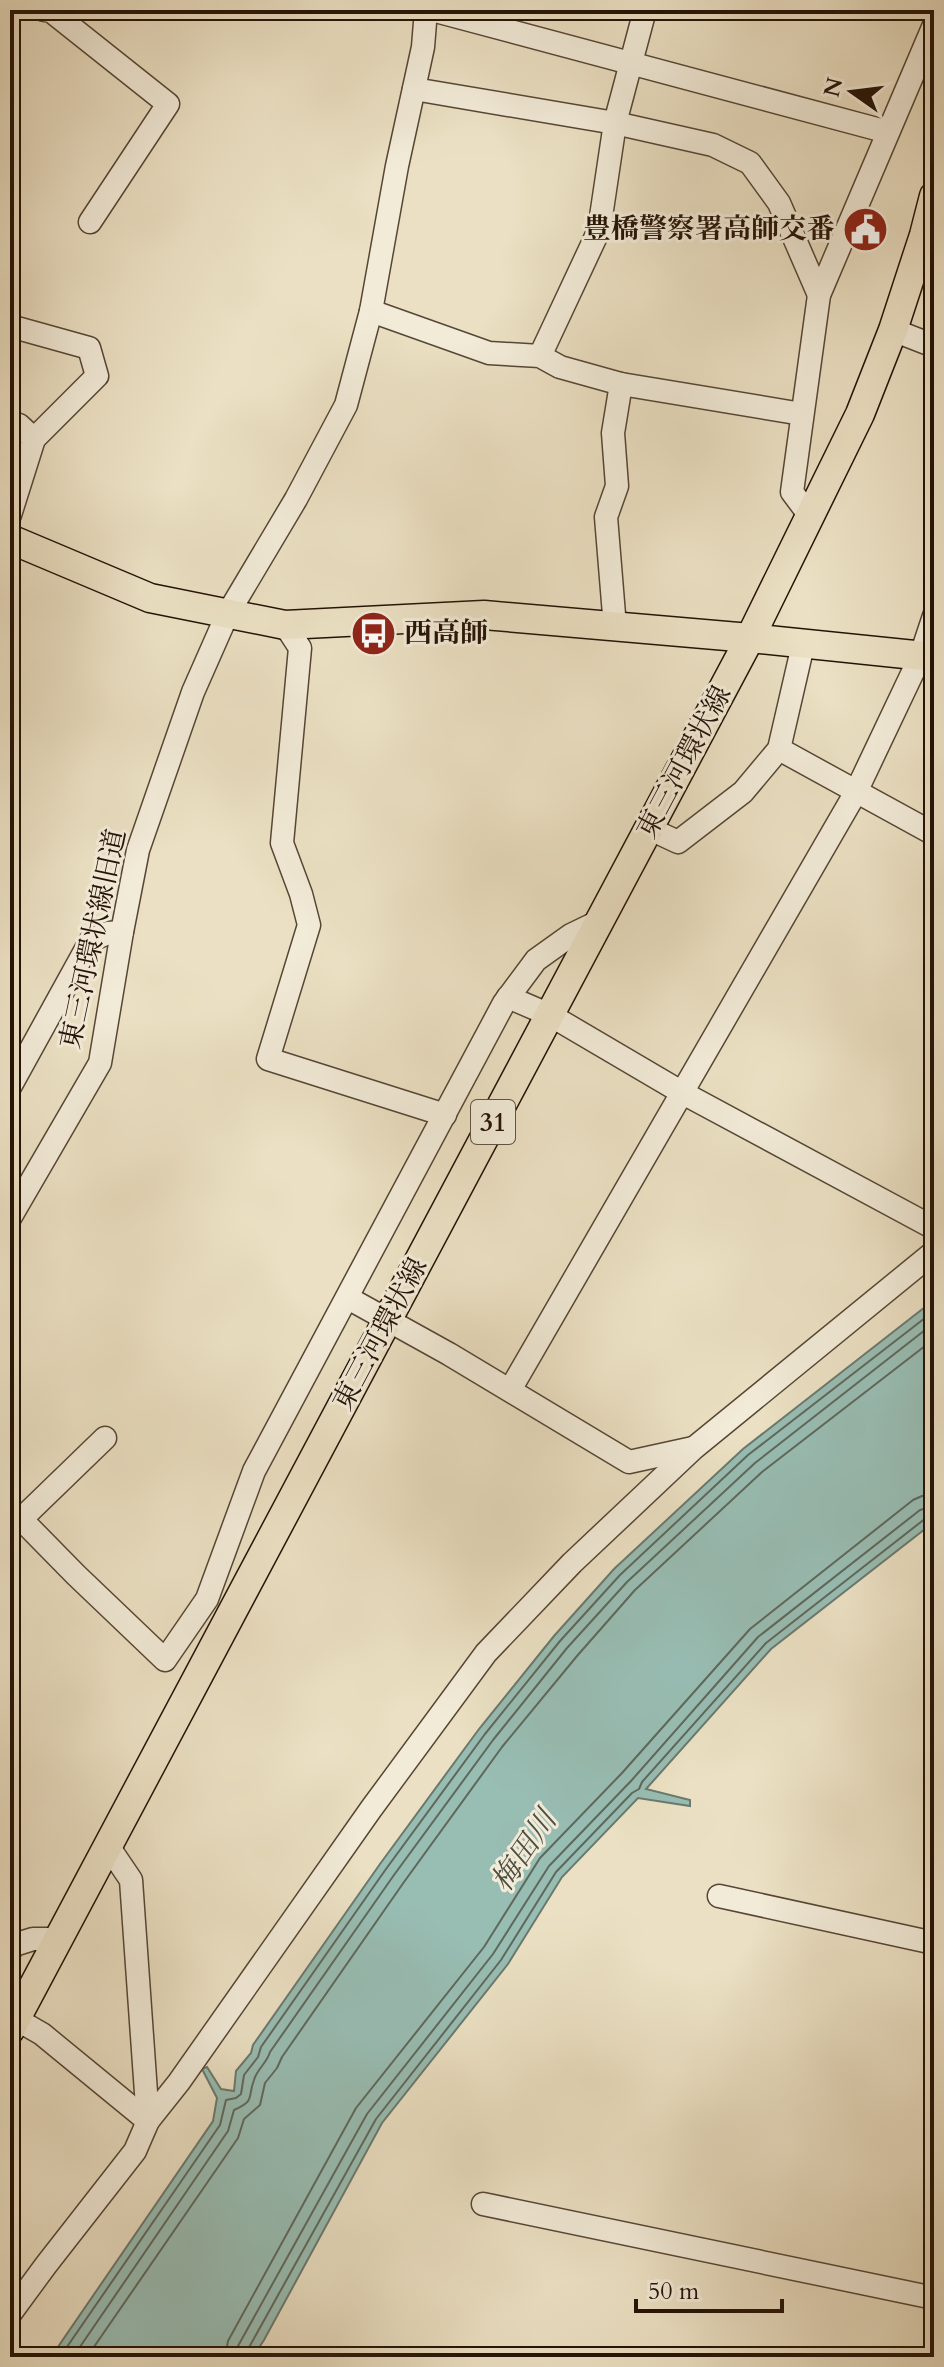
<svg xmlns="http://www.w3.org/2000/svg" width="944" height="2367" viewBox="0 0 944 2367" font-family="Cardo,'Noto Serif JP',serif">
<rect width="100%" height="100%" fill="#ebe0c3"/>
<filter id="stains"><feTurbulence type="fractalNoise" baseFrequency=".0025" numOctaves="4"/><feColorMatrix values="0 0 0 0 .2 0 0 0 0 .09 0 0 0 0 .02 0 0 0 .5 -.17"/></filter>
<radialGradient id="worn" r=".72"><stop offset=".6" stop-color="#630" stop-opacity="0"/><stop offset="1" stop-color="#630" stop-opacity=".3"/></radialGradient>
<polygon fill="#98bdb3" stroke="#6a796e" stroke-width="2" points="934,1300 934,1522 771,1649 646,1789 690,1800 690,1806 638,1798 562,1877 508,1964 382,2123 264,2340 253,2357 51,2357 213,2121 217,2098 202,2069 207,2067 221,2089 234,2091 236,2071 251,2053 253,2045 380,1864 479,1729 554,1636 614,1569 743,1449"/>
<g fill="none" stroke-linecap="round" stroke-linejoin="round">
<g stroke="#5e685c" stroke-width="2">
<polyline points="60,2357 220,2125 226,2100 236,2098 241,2094 244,2075 258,2057 261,2047 386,1869 485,1734 560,1641 620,1575 748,1455 934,1311"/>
<path d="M73,2357l155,-226 6,-21c22,-10 13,-12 20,-30 3,-11 13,-17 16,-28l124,-177 99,-135 74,-92 60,-66 128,-119 179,-140"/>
<polyline points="87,2357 238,2138 244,2119 260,2105 265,2083 277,2068 282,2057 404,1882 502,1747 577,1656 635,1590 762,1472 934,1339"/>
<polyline points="225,2357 228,2341 356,2108 484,1947 540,1858 622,1773 750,1629 913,1500 922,1496 934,1494"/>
<polyline points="237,2357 238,2346 367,2114 493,1954 549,1866 631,1781 758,1637 920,1510 934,1506"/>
<polyline points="247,2357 247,2351 376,2119 501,1960 556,1872 632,1793 639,1789 642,1782 766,1643 926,1518 934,1517"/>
</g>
<defs>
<g id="minor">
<polyline points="44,10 51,11 168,104 90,222"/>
<polyline points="432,10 888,132"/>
<polyline points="414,89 615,123 713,145 750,163 779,203 819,295"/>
<polyline points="371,311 489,353 540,356 560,367 621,384 802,414"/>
<polyline points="10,326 89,348 97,376 34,439 10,515"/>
<polyline points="893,330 934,346"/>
<polyline points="540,356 599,230 615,123 645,10"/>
<polyline points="10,423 19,425 34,439"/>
<polyline points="810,516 792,492 819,295 934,25"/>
<polyline points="285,625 300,648 282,843 301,894 309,925 268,1059 445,1115"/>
<polyline points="615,627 606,517 617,486 613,433 621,384"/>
<polyline points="779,749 934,834"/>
<polyline points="648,828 678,842 743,792 779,749 803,645"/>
<polyline points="508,997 550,1015 681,1092 934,1228"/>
<polyline points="10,1087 91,940 108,933 122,932"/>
<polyline points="10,1218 100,1063 122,932 138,850 193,692 227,615 296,499 346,405 371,311 397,166 423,47 426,10"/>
<polyline points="348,1298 449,1354 629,1462 693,1448"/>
<polyline points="510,1390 856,792 921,655 934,616"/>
<polyline points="21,1519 76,1575 165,1660 207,1599 254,1471 504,1003 536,960 571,935 598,922"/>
<polyline points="10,1530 105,1438"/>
<polyline points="108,1846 131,1880 148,2121"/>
<polyline points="719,1896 934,1943"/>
<polyline points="10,1951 14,1945 33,1939 58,1939"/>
<polyline points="16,2019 42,2034 148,2121"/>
<polyline points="483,2204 934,2298"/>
<polyline points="10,2314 46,2265 135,2151 148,2121 179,2082 371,1809 486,1653 572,1563 694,1448 934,1252"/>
</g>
<g id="major">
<polyline points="10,539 150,598 285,625 484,615 750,638 934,657"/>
<polyline points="10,2030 750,638 860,414 893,330 924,235 934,196"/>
</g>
</defs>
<use href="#minor" stroke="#564635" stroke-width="25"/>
<use href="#major" stroke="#241206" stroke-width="31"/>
<use href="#minor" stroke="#f2ebd8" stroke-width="22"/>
<use href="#major" stroke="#ebe0c3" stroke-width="28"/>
</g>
<defs>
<symbol id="civic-disc" viewBox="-11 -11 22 22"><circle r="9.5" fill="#8f2418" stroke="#f2ebd8"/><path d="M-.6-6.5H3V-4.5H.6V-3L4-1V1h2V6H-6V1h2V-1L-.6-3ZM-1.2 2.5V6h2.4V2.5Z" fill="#fff"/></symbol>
<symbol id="bus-disc" viewBox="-11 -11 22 22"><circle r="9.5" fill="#8f2418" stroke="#f2ebd8"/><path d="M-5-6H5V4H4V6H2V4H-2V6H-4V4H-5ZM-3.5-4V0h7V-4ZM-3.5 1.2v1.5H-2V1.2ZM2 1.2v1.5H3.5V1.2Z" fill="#fff"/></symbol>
</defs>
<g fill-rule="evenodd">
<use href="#civic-disc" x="840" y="204" width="51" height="51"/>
<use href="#bus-disc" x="348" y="608" width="51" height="51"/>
</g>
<g text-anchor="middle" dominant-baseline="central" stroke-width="6" stroke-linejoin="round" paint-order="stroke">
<rect fill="#f2ebd8" stroke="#625345" stroke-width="2" x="471" y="1100" width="44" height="44" rx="6"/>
<g font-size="26" font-weight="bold" fill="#241206">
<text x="493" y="1122">31</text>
</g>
<g font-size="28" font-weight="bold" fill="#241206" stroke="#f2ebd8" text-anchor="end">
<text x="835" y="229">豊橋警察署高師交番</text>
<text x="404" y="633" text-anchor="start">西高師</text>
</g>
<g font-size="28" fill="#241206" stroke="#f2ebd8">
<text transform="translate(684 762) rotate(-62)">東三河環状線</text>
<text transform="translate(93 939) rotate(-78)">東三河環状線旧道</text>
<text transform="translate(380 1334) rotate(-62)">東三河環状線</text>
</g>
<g font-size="30" font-style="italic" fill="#4d4e43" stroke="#f2ebd8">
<text transform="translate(524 1851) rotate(-56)">梅田川</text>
</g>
</g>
<rect width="944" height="2367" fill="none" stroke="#ebe0c3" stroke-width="40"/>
<rect x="12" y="12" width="920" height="2343" fill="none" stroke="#241206" stroke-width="4"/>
<rect x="20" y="20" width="904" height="2327" fill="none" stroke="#241206" stroke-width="2"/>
<g transform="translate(852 92) rotate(284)" stroke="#f2ebd8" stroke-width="6" paint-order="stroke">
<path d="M0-6L14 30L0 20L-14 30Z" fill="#241206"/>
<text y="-12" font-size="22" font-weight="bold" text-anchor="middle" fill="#241206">N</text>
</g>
<path d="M636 2299v12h146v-12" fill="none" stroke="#241206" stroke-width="4"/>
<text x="648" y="2299" font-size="24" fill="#241206" stroke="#f2ebd8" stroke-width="6" paint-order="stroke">50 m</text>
<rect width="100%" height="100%" filter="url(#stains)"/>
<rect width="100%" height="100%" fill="url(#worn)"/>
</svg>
